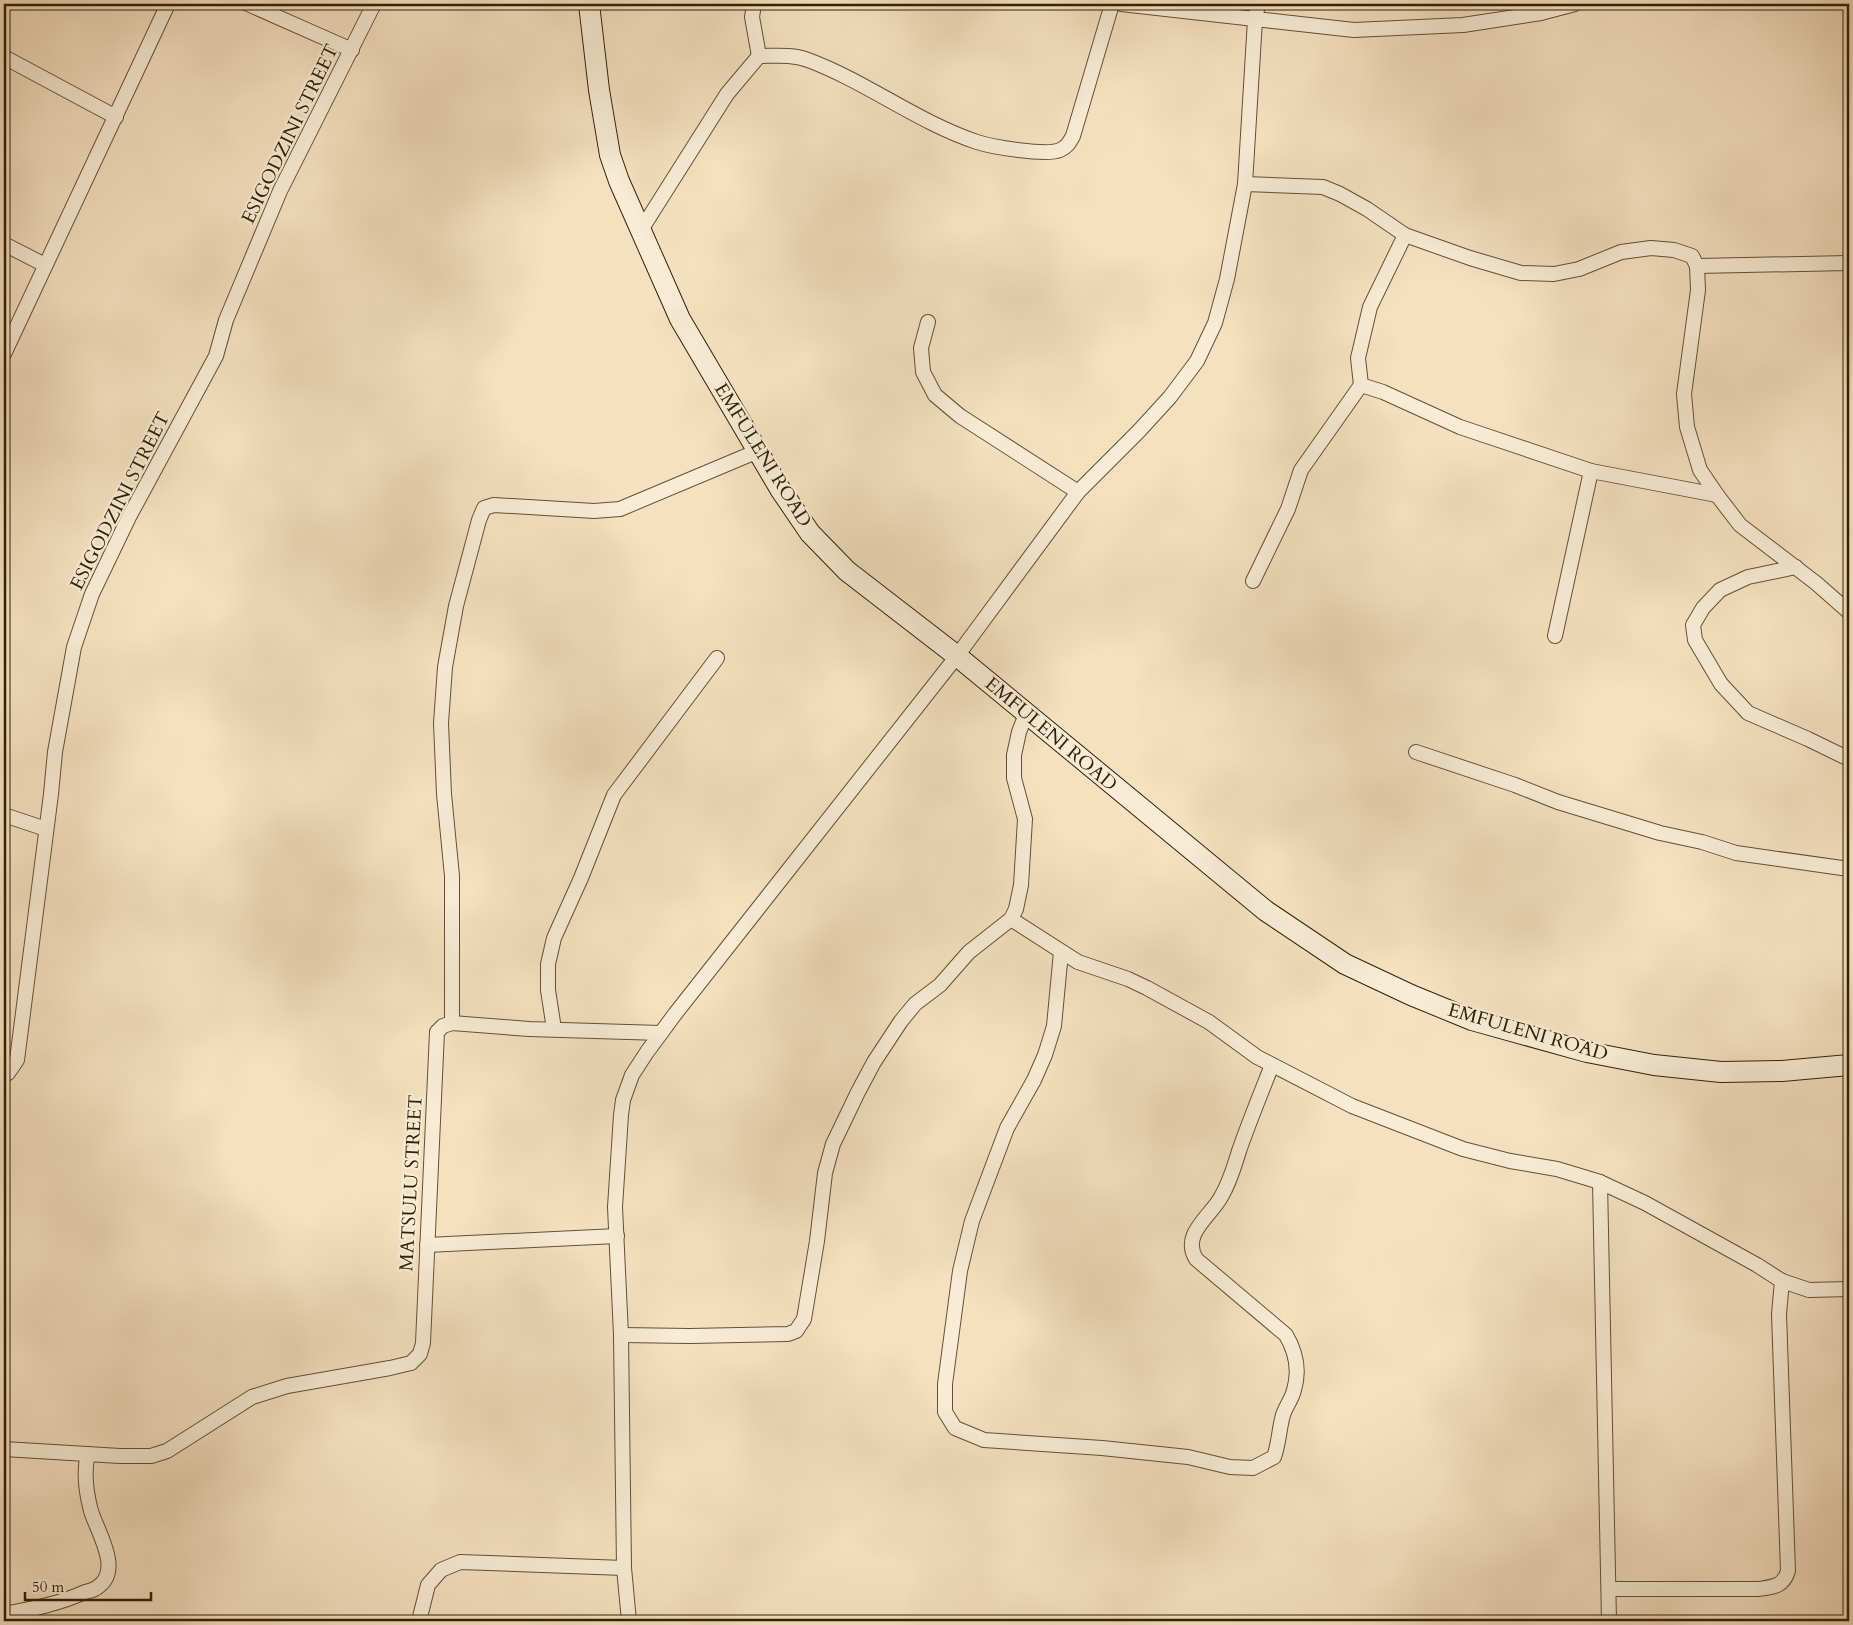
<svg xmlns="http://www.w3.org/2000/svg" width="1853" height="1625" viewBox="0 0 1853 1625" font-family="Cardo,serif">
<rect width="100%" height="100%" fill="#f5e1c0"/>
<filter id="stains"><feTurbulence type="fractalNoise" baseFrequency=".004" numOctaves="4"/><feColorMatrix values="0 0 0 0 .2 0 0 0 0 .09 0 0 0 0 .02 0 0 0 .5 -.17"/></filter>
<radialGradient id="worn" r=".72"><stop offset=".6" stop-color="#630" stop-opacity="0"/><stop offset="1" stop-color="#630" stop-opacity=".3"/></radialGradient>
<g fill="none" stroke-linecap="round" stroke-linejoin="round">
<defs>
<g id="street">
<polyline points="248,4 352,50"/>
<polyline points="754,4 752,17 759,56"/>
<polyline points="1121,4 1354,30 1463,25 1541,13 1575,4"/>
<polyline points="4,57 116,117"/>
<polyline points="1245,184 1323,187 1340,194 1367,209 1405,235 1470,258 1521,273 1554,274 1579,269 1621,252 1651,248 1674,250 1692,256 1697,266 1698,290 1684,394 1687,427 1700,470 1717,495 1740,525 1816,583 1849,612"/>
<path d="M641,230l86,-136 32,-38c16,0 33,-2 49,4 59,22 109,62 169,82 15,5 69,14 83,8 7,-3 9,-7 13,-14l39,-132"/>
<polyline points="1405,235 1370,307 1358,358 1361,385 1383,392 1460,427 1591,471 1717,495"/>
<polyline points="4,244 45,265"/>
<polyline points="1697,266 1849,263"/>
<polyline points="928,322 921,348 923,372 935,395 960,416 1078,492"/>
<polyline points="4,354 168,4"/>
<polyline points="1796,567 1748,577 1720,590 1703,608 1693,625 1695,640 1721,684 1748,713 1808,739 1849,759"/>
<polyline points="1253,581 1288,509 1301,470 1361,385"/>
<polyline points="1555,636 1591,471"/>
<polyline points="1416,752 1515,785 1558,802 1660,833 1702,842 1736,853 1849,869"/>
<polyline points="4,815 46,829"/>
<polyline points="1011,919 1078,962 1128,979 1147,988 1209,1022 1257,1057 1352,1106 1463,1149 1510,1161 1557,1169 1600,1182 1645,1203 1757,1265 1782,1281 1809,1290 1849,1289"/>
<path d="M1061,952l-7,74 -9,29 -11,25 -27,48 -35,93 -12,50 -15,113v28l10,16 29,12 118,8 86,9 42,10 23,1 21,-11c5,-14 5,-28 9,-42 3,-9 9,-16 11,-25 6,-20 2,-38 -8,-55l-90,-76c-15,-25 14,-42 25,-62 9,-15 13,-30 18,-46 10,-29 22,-58 33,-86"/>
<polyline points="452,1023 452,876 444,794 441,723 445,667 456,606 479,520 484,508 494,505 594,511 620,509 758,451"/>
<polyline points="554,1029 548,990 548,964 554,938 581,878 614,795 717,658"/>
<polyline points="4,1075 8,1073 17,1060 51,794 55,752 74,647 92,594 129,517 216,356 226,320 280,191 374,4"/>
<polyline points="1600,1182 1609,1621"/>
<polyline points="427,1245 617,1236"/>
<polyline points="621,1335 690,1336 788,1334 796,1331 804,1319 817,1241 825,1173 833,1144 858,1092 874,1062 901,1021 915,1004 940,985 969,952 1011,919 1016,909 1021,885 1025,819 1014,778 1014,755 1019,732 1026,714"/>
<polyline points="4,1449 120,1456 151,1456 167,1451 252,1397 287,1386 390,1368 411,1363 420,1354 423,1343 437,1032 443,1026 452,1023 529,1029 661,1033"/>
<path d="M1609,1589h149c15,-2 25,-2 30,-18l-9,-257 3,-33"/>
<path d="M4,1614c28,-5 55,-10 81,-22 5,-1 11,-3 14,-6 23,-17 -2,-55 -8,-75 -5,-19 -8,-38 -3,-57"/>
<polyline points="419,1621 428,1585 441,1570 460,1562 624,1568"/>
<polyline points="629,1621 624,1568 621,1335 615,1207 621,1115 623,1100 632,1075 647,1052 675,1014 957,656 1078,492 1138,432 1170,397 1197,361 1215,323 1227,279 1245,184 1255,20 1258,4"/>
</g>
<polyline id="secondary" points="589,4 599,90 610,155 619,181 680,319 780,489 810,533 847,571 957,656 1266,911 1345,964 1411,995 1472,1020 1587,1052 1654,1065 1721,1072 1782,1071 1849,1065"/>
</defs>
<use href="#street" stroke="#625035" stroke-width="16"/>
<use href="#secondary" stroke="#312007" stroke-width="22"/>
<use href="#street" stroke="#f8ecd6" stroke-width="14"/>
<use href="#secondary" stroke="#f8ecd6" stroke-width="20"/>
</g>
<g text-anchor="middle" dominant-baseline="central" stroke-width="4.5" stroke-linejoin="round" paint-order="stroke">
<g font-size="19" fill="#312007" stroke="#f8ecd6">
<text transform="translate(290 134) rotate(-64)">ESIGODZINI STREET</text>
<text transform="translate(763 455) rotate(58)">EMFULENI ROAD</text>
<text transform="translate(120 501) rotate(-63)">ESIGODZINI STREET</text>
<text transform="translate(1051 734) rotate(40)">EMFULENI ROAD</text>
<text transform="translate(1528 1032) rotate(16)">EMFULENI ROAD</text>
<text transform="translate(411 1183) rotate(-87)">MATSULU STREET</text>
</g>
</g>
<rect width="1853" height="1625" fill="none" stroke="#f5e1c0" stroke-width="20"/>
<rect x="5" y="5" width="1843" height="1615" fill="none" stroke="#312007" stroke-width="2.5"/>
<rect x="10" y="10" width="1833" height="1605" fill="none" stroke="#312007"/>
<path d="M25 1592v8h126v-8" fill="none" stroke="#312007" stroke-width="2.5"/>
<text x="32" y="1592" font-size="15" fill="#312007" stroke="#f8ecd6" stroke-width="4" paint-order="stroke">50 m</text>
<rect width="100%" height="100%" filter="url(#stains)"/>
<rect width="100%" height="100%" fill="url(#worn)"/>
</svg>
